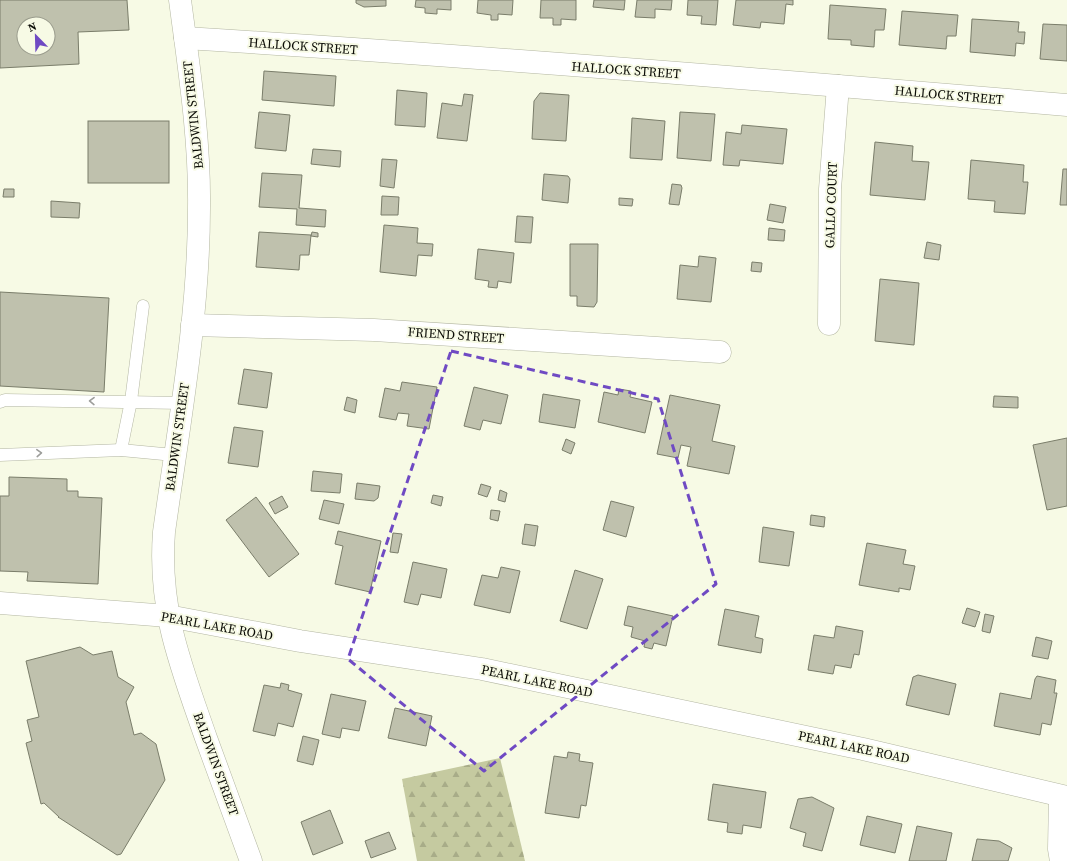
<svg xmlns="http://www.w3.org/2000/svg" width="1067" height="861" viewBox="0 0 1067 861" font-family="'Source Serif 4',serif">
<defs>
<pattern id="forest-firs" width="22" height="20" patternUnits="userSpaceOnUse"><rect width="22" height="20" fill="#c5caa0"/><path d="M5 1l3.5 6h-7zM16 11l3.5 6h-7z" fill="#a8ac88"/></pattern>
</defs>
<rect width="100%" height="100%" fill="#f7fae5"/>
<polygon fill="url(#forest-firs)" points="500,758 525,861 417,861 402,779"/>
<g fill="#bfc1ad" stroke="#7a7d6a" fill-rule="evenodd">
<path d="M0,0h127l2,30 -51,2 1,32 -79,4zM24,24h24v24h-24z"/>
<polygon points="356,0 386,0 386,6 364,7 356,3"/>
<polygon points="416,0 451,0 451,10 437,9 437,14 425,13 425,8 415,7"/>
<polygon points="478,0 513,0 512,15 498,14 498,20 491,20 491,15 477,13"/>
<polygon points="541,0 576,0 576,20 561,19 561,25 553,25 553,18 540,18"/>
<polygon points="594,0 625,0 624,10 593,7"/>
<polygon points="637,0 672,0 671,10 655,9 655,18 635,17"/>
<polygon points="688,0 718,0 716,25 701,24 702,16 687,15"/>
<polygon points="736,0 793,0 793,5 786,4 784,24 761,22 760,28 733,25"/>
<polygon points="830,5 886,9 884,30 875,30 874,47 851,45 851,40 828,39"/>
<polygon points="902,11 958,15 956,36 947,36 946,49 899,45"/>
<polygon points="972,19 1019,22 1018,32 1025,32 1024,44 1016,43 1015,56 970,52"/>
<polygon points="1043,24 1067,25 1067,61 1040,59"/>
<polygon points="264,71 336,76 334,106 262,100"/>
<polygon points="397,90 427,93 425,127 395,125"/>
<polygon points="540,93 569,95 566,141 532,139 534,101"/>
<polygon points="464,94 473,95 467,141 437,138 442,103 462,106"/>
<polygon points="259,112 290,115 286,151 255,148"/>
<polygon points="680,112 715,114 711,161 677,158"/>
<polygon points="632,118 665,121 662,160 630,158"/>
<rect x="88" y="121" width="81" height="62"/>
<polygon points="742,125 787,129 783,164 740,160 739,166 723,165 726,132 741,134"/>
<polygon points="875,142 913,146 912,161 929,162 925,200 870,195"/>
<polygon points="313,149 341,151 340,167 311,164"/>
<polygon points="382,159 397,160 394,188 380,186"/>
<polygon points="971,160 1024,165 1023,182 1028,182 1025,214 994,212 995,201 968,199"/>
<polygon points="1063,169 1067,169 1067,205 1060,205"/>
<polygon points="262,173 302,175 299,208 326,210 325,227 296,225 297,209 259,207"/>
<polygon points="544,174 568,176 570,179 568,203 542,200"/>
<polygon points="672,184 681,185 682,188 679,205 669,204"/>
<polygon points="4,189 14,189 14,197 3,197"/>
<polygon points="382,196 399,197 398,215 381,215"/>
<polygon points="619,198 633,199 632,206 619,205"/>
<polygon points="51,201 80,203 79,218 51,217"/>
<polygon points="770,204 786,207 783,223 767,220"/>
<polygon points="517,216 533,217 531,243 515,242"/>
<polygon points="384,225 418,228 417,243 433,244 432,256 418,255 416,276 380,272"/>
<polygon points="769,228 785,230 784,241 768,240"/>
<polygon points="259,232 311,235 309,255 300,255 299,270 256,267"/>
<polygon points="312,232 318,233 318,237 311,236"/>
<polygon points="927,242 941,245 939,260 924,258"/>
<polygon points="570,244 598,244 597,302 594,307 577,306 577,296 570,296"/>
<polygon points="478,249 514,253 511,283 498,281 497,288 488,287 489,281 475,279"/>
<polygon points="699,256 716,258 711,302 677,299 680,265 698,267"/>
<polygon points="752,262 762,263 761,272 751,271"/>
<polygon points="880,279 919,283 914,345 875,341"/>
<polygon points="0,292 109,298 104,392 0,386"/>
<polygon points="244,369 272,373 267,408 238,404"/>
<polygon points="402,382 437,387 429,429 407,426 409,414 398,413 396,420 379,417 385,388 400,391"/>
<polygon points="474,387 508,395 501,424 483,420 480,430 464,426"/>
<polygon points="619,389 631,391 630,397 652,402 645,433 598,422 604,392 618,395"/>
<polygon points="543,394 580,400 575,428 539,422"/>
<polygon points="670,395 720,405 712,441 735,446 729,474 687,466 691,447 681,445 678,458 657,454"/>
<polygon points="994,396 1018,397 1018,408 993,407"/>
<polygon points="347,397 357,400 355,413 344,410"/>
<polygon points="234,427 263,431 258,467 228,463"/>
<polygon points="1067,438 1067,506 1047,510 1033,445"/>
<polygon points="566,439 575,443 571,454 562,450"/>
<polygon points="313,471 342,474 340,493 311,491"/>
<polygon points="9,477 67,479 67,491 78,491 78,497 102,498 98,584 27,581 28,572 0,571 0,496 9,496"/>
<polygon points="357,483 380,486 378,498 374,501 355,499"/>
<polygon points="481,484 491,487 487,497 478,494"/>
<polygon points="500,490 507,493 505,502 498,500"/>
<polygon points="433,495 443,497 441,506 431,503"/>
<polygon points="282,496 288,507 275,514 269,503"/>
<polygon points="256,497 299,554 269,577 226,520"/>
<polygon points="324,500 344,504 339,524 319,519"/>
<polygon points="611,501 634,507 626,537 603,530"/>
<polygon points="491,510 500,511 498,521 490,519"/>
<polygon points="811,515 825,517 824,527 810,525"/>
<polygon points="525,524 538,526 535,546 522,544"/>
<polygon points="763,527 794,532 789,566 759,562"/>
<polygon points="338,531 381,541 370,592 335,584 343,546 335,544"/>
<polygon points="393,533 402,534 398,553 390,552"/>
<polygon points="867,543 906,550 903,564 915,566 910,590 899,588 899,592 859,585"/>
<polygon points="413,562 447,569 441,598 421,594 418,605 404,602"/>
<polygon points="501,567 520,571 510,613 474,605 482,575 498,578"/>
<polygon points="575,570 603,579 587,629 560,621"/>
<polygon points="628,606 673,616 666,646 654,643 652,649 644,647 645,641 631,637 633,627 624,625"/>
<polygon points="967,608 980,612 975,627 962,623"/>
<polygon points="725,609 759,616 755,637 763,639 761,653 718,645"/>
<polygon points="985,614 994,616 990,633 982,631"/>
<polygon points="836,626 863,631 859,655 854,654 851,668 835,665 833,674 808,670 814,635 834,638"/>
<polygon points="1036,637 1052,641 1048,659 1032,656"/>
<polygon points="80,647 93,655 112,651 118,677 134,687 126,702 134,735 141,733 156,744 165,780 121,854 117,855 58,817 59,817 44,803 41,804 26,743 32,741 27,720 39,717 26,661"/>
<polygon points="918,675 956,684 949,715 906,705 913,677"/>
<polygon points="1037,676 1056,680 1054,693 1057,693 1051,725 1042,723 1040,735 994,726 1000,693 1031,699 1035,679"/>
<polygon points="281,683 289,685 288,690 302,694 293,727 278,723 275,736 253,731 264,685 280,688"/>
<polygon points="331,694 366,701 359,731 342,728 340,738 322,734"/>
<polygon points="395,708 432,716 426,746 388,738"/>
<polygon points="303,736 319,740 313,765 297,761"/>
<polygon points="568,752 580,754 579,761 593,763 586,806 581,805 579,818 545,813 554,756 567,758"/>
<polygon points="713,784 766,792 761,828 743,825 742,834 727,832 728,823 708,820"/>
<polygon points="812,797 834,808 822,851 803,846 806,833 790,828 798,799"/>
<polygon points="330,810 343,843 313,855 301,822"/>
<polygon points="867,816 902,824 895,853 860,845"/>
<polygon points="917,826 952,833 946,861 909,861"/>
<polygon points="389,832 396,849 371,858 365,841"/>
<polygon points="977,839 999,841 1012,848 1008,861 972,861"/>
</g>
<g fill="none" stroke-linecap="round" stroke-linejoin="round">
<defs>
<g id="service">
<polyline points="0,402 5,400 182,403"/>
<polyline points="121,450 131,401 143,306"/>
<polyline points="0,455 121,450 174,455"/>
</g>
<g id="minor">
<path d="M185,38c294,18 588,42 882,67"/>
<polyline points="829,324 830,189 838,86"/>
<polyline points="192,325 374,330 720,352"/>
<polyline points="1060,796 1059,849 1061,861"/>
</g>
<g id="secondary">
<path d="M180,0c9,69 20,138 19,208 0,108 -20,216 -35,324 -6,78 17,134 42,206 15,41 30,82 45,123"/>
<polyline points="0,603 168,616 300,641 482,669 863,749 1067,797"/>
</g>
</defs>
<use href="#service" stroke="#b3b6a2" stroke-width="13"/>
<use href="#minor" stroke="#b3b6a2" stroke-width="23"/>
<use href="#secondary" stroke="#b3b6a2" stroke-width="23"/>
<use href="#service" stroke="#fff" stroke-width="12"/>
<use href="#minor" stroke="#fff" stroke-width="22"/>
<use href="#secondary" stroke="#fff" stroke-width="22"/>
</g>
<defs><path id="oneway-chevron" d="M-2-3.5L2.5 0L-2 3.5" fill="none" stroke-width="1.6" stroke-linecap="round" stroke-linejoin="round"/></defs>
<g stroke="#9d9e9b">
<use href="#oneway-chevron" transform="translate(92 401) rotate(-179)"/>
<use href="#oneway-chevron" transform="translate(39 453) rotate(-3)"/>
</g>
<path fill="none" stroke="#6f4ac3" stroke-width="3" stroke-dasharray="8 5" stroke-linejoin="round" d="M451,351l207,48 58,185 -232,187 -136,-112z"/>
<g text-anchor="middle" dominant-baseline="central" stroke-width="4" stroke-linejoin="round" paint-order="stroke">
<g font-size="13" fill="#0b0c06" stroke="#f7fae5">
<text transform="translate(303 46) rotate(4)">HALLOCK STREET</text>
<text transform="translate(626 70) rotate(4)">HALLOCK STREET</text>
<text transform="translate(949 95) rotate(5)">HALLOCK STREET</text>
<text transform="translate(193 115) rotate(-96)">BALDWIN STREET</text>
<text transform="translate(831 205) rotate(-88)">GALLO COURT</text>
<text transform="translate(456 335) rotate(4)">FRIEND STREET</text>
<text transform="translate(177 437) rotate(-82)">BALDWIN STREET</text>
<text transform="translate(217 626) rotate(10)">PEARL LAKE ROAD</text>
<text transform="translate(537 681) rotate(12)">PEARL LAKE ROAD</text>
<text transform="translate(854 747) rotate(12)">PEARL LAKE ROAD</text>
<text transform="translate(216 764) rotate(70)">BALDWIN STREET</text>
</g>
</g>
<g transform="translate(36 36) rotate(337)"><circle r="19" fill="#f7fae5" stroke="#999b8c"/>
<path d="M0-3L7 15L0 10L-7 15Z" fill="#6f4ac3"/>
<text y="-6" font-size="11" font-weight="bold" text-anchor="middle" fill="#0b0c06">N</text>
</g>
</svg>
